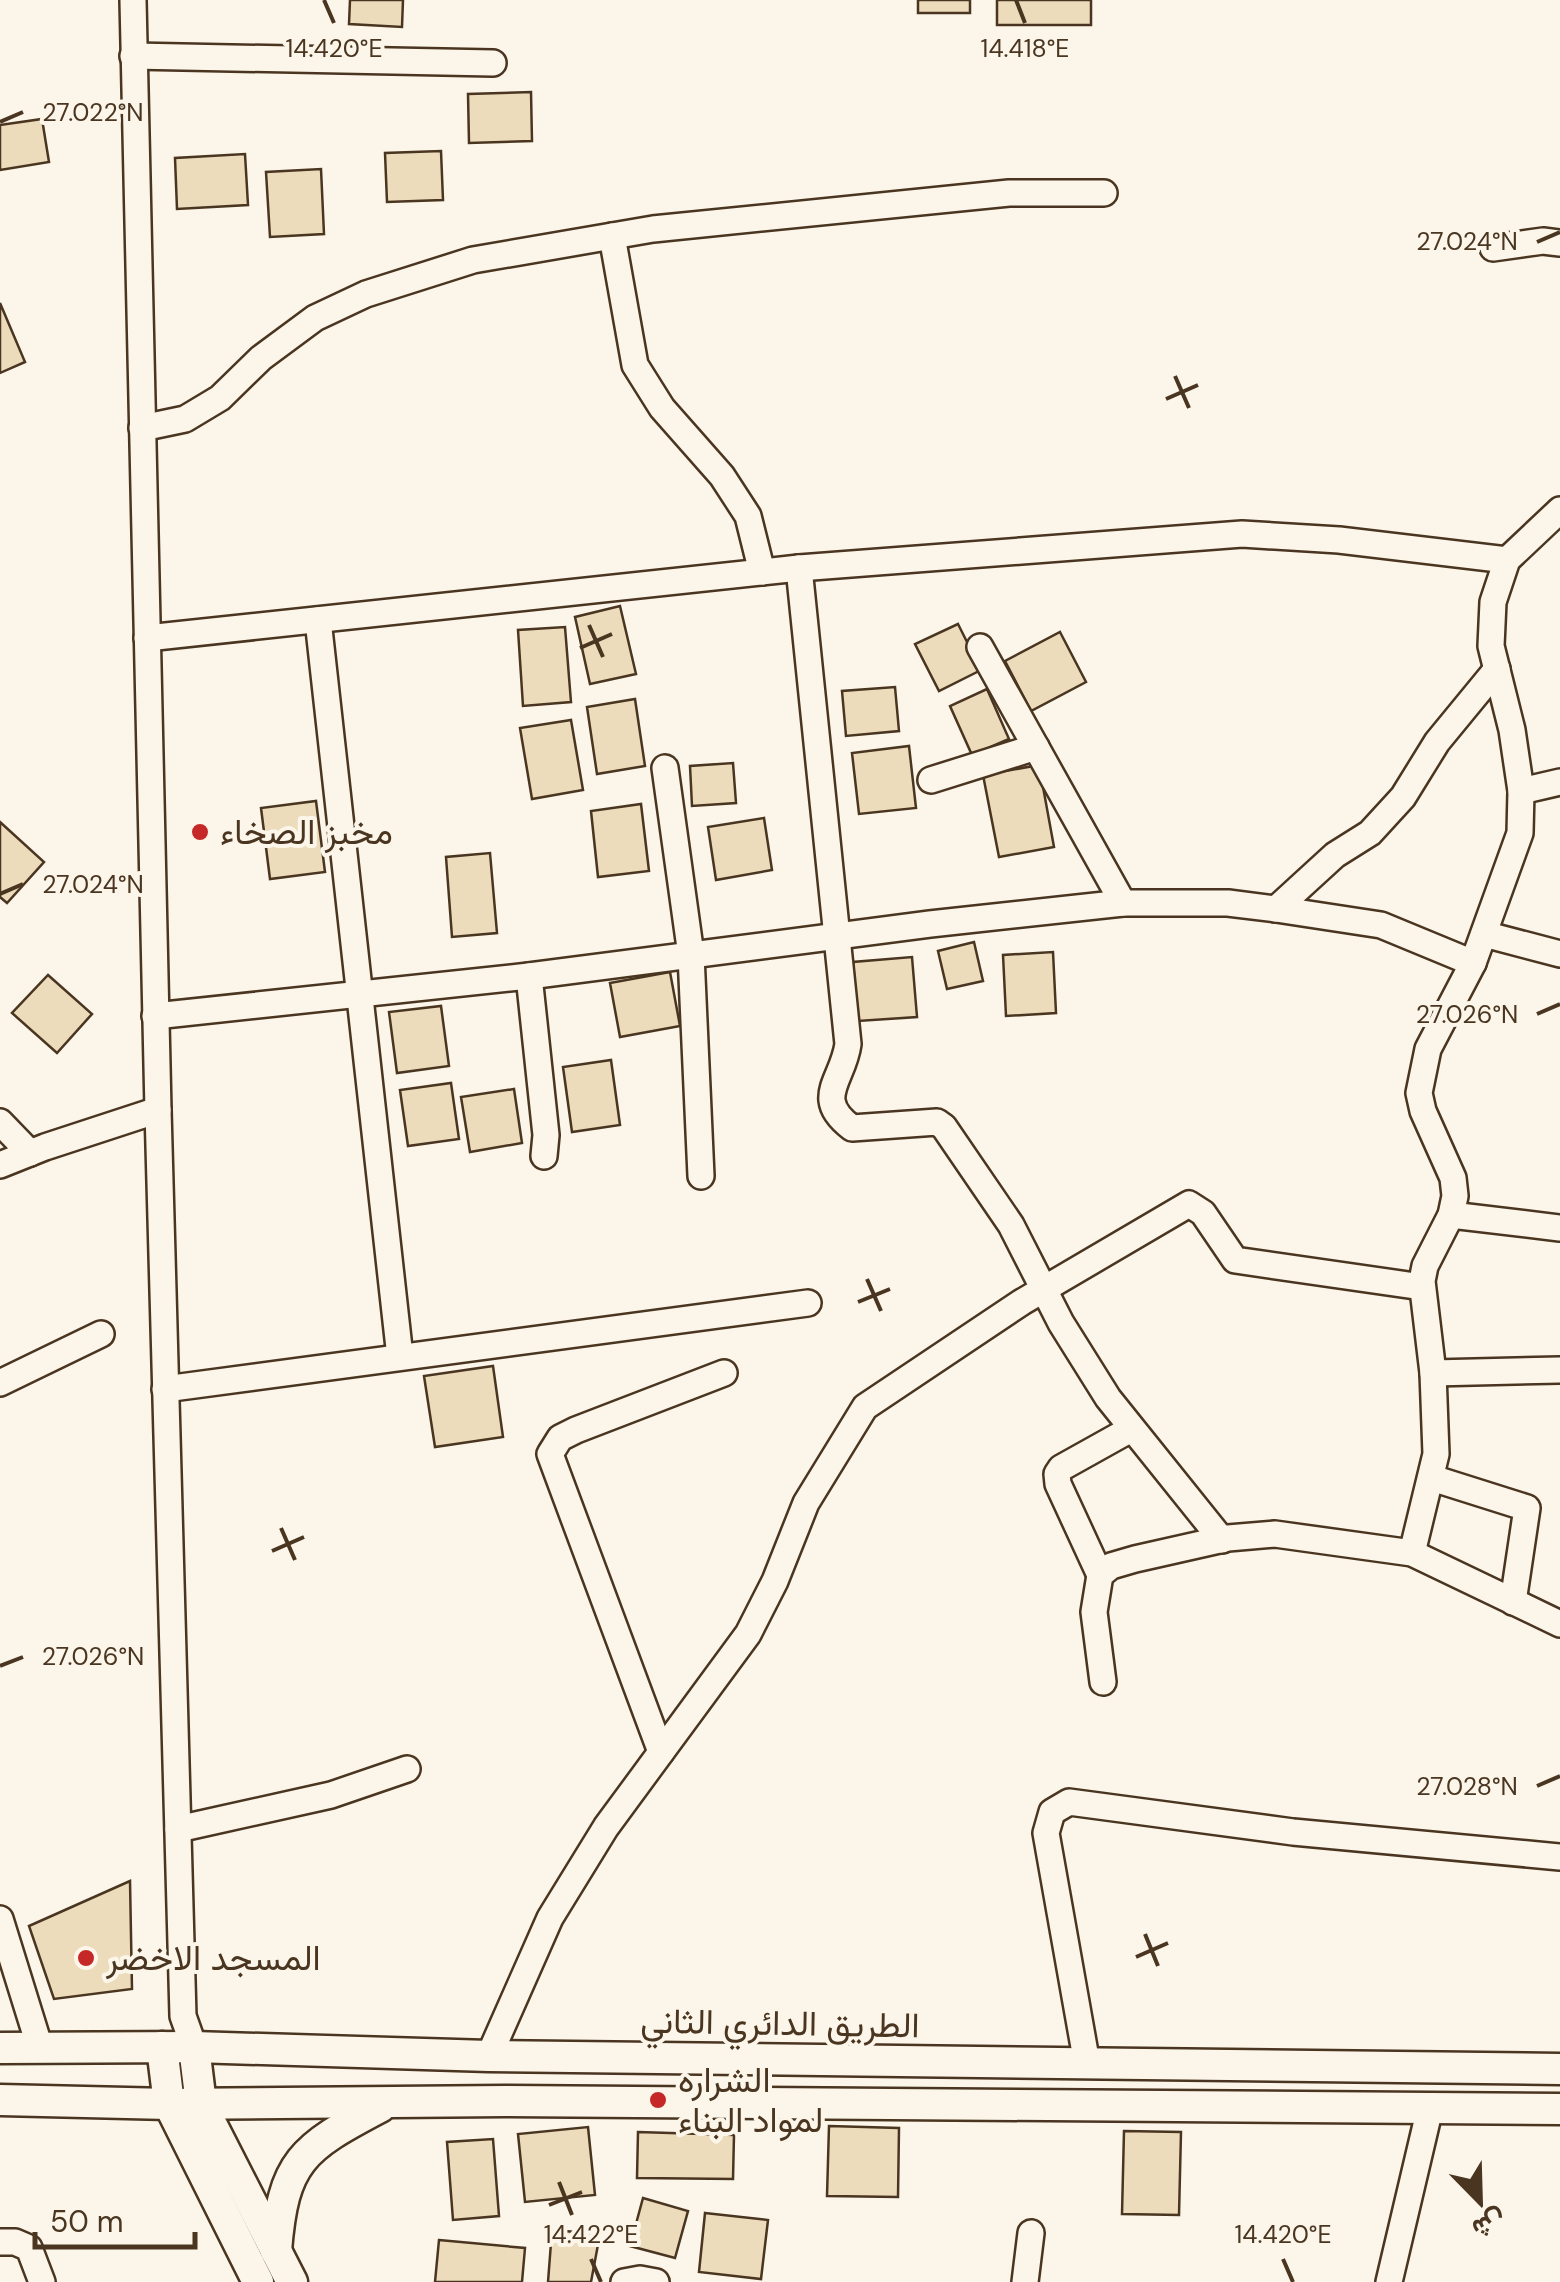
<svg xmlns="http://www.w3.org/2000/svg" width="1560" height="2282" viewBox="0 0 1560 2282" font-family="'DM Sans',Vazirmatn,sans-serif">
<rect width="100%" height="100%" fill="#fbf6e9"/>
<g fill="#ecdcbc" stroke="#4a3520" stroke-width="2.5">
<polygon points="350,0 403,0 402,27 349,24"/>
<rect x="918" y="0" width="52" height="13"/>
<rect x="997" y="0" width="94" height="25"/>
<polygon points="531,92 532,141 469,143 468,94"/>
<polygon points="42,119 49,162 0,170 0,125"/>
<polygon points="441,151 443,200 387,202 385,153"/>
<polygon points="245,154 248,205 177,209 175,158"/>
<polygon points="321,169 324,234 270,237 266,172"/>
<polygon points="0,303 25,362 0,373"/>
<polygon points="620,606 636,674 590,684 575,617"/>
<polygon points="958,624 981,670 939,691 915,644"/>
<polygon points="565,627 571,702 523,706 518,630"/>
<polygon points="1060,632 1086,682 1031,711 1005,661"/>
<polygon points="895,687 899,731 846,736 842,691"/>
<polygon points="987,689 1009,739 972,755 950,706"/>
<polygon points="635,699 645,766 597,774 587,707"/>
<polygon points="571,720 583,790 532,799 520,728"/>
<polygon points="909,746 916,808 859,814 852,753"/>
<polygon points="733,763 736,803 692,806 690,766"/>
<polygon points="1039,765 1054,847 999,857 983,775"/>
<polygon points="316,801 325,872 270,879 261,808"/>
<polygon points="641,804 649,871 598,877 591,811"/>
<polygon points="764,818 772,870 716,880 708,827"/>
<polygon points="0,822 44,862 7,903 0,897"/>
<polygon points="490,853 497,933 452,937 446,857"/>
<polygon points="974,942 983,981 947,989 938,951"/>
<polygon points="1053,952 1056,1013 1006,1016 1003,955"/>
<polygon points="912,957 917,1017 858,1021 853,962"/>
<polygon points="670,972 680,1026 620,1037 610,983"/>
<polygon points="48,975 92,1014 57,1053 12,1013"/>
<polygon points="441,1006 449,1066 397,1073 389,1012"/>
<polygon points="611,1060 620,1125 572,1132 563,1067"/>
<polygon points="451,1083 459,1139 408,1146 400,1090"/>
<polygon points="514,1089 522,1143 470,1152 461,1097"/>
<polygon points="493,1366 503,1437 435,1447 424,1376"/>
<polygon points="130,1881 132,1989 54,1999 29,1926"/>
<polygon points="829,2126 899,2128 898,2197 827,2196"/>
<polygon points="588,2127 595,2195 525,2202 518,2134"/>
<polygon points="1124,2131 1181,2132 1179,2215 1122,2214"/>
<polygon points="638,2132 734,2135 733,2179 637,2178"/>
<polygon points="493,2139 499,2216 453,2220 447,2142"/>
<polygon points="643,2198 688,2211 675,2258 630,2246"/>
<polygon points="705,2213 768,2220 761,2279 699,2272"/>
<polygon points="552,2230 600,2234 591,2282 548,2282"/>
<polygon points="439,2240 525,2248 522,2282 435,2282"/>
</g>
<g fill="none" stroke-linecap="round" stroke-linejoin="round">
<defs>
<g id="minor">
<polyline points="133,0 158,1110 183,2016 194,2047"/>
<polyline points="133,56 493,63"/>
<polyline points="612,236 635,365 662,408 722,476 748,516 762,572"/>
<polyline points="1493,248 1543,241 1560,243"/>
<polyline points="142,428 185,419 220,398 261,358 315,318 366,294 473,260 653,229 1009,193 1104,193"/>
<path d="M799,568l49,476c-5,37 -36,54 4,84l85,-6 7,5 67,98 50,98 47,75 114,142"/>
<polyline points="318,620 400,1357"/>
<polyline points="147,638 799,568 1242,534 1339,540 1507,560"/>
<polyline points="980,647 1123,903"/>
<polyline points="665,768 691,955 701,1176"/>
<polyline points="931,780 1036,747"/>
<polyline points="1521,791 1560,782"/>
<polyline points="1484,934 1560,954"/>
<polyline points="1473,963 1381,925 1276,909 1335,855 1370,833 1403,797 1437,742 1497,669"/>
<polyline points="529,976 546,1135 544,1156"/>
<polyline points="155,1016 529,976 930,924 1123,903 1228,903 1276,909"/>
<polyline points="0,1122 30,1153"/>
<polyline points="0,1165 45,1147 158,1110"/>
<polyline points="1451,1215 1560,1228"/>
<polyline points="1433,1373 1560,1370"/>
<polyline points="0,1383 101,1334"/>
<polyline points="165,1389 808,1303"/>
<polyline points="1432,1478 1527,1508 1513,1602"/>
<polyline points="1412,1553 1436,1454 1433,1373 1422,1281 1425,1266 1451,1215 1455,1196 1453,1178 1423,1111 1419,1093 1428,1049 1473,963 1520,833 1521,791 1512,730 1491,646 1493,602 1507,560 1560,510"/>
<polyline points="1100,1575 1058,1484 1057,1474 1061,1468 1131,1429"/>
<polyline points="1103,1682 1094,1612 1100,1575 1111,1566 1135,1559 1228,1538 1275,1534 1412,1553 1560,1624"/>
<polyline points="661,1752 550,1454 560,1438 576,1430 724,1373"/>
<polyline points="178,1829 331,1795 407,1769"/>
<polyline points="0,1919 40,2048"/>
<polyline points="489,2056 550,1918 606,1827 748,1634 775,1581 806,1503 865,1407 1022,1302 1189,1204 1203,1213 1235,1260 1422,1287"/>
<polyline points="1087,2064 1046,1833 1052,1812 1069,1802 1293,1832 1560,1857"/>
<polyline points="0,2242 15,2242 29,2248 42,2282"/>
<polyline points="624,2282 640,2279 656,2282"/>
<polyline points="1025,2282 1031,2233"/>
<polyline points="1389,2282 1430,2108"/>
</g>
<g id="major">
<polyline points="162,2047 169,2104 258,2282"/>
<polyline points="194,2047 201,2104 292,2282"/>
<polyline points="0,2048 194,2047 489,2056 1560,2069"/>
<polyline points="0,2100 169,2104 505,2101 1560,2109"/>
<path d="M276,2251c7,-90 26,-103 104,-144"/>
</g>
</defs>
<use href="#minor" stroke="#4a3520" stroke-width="30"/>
<use href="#major" stroke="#4a3520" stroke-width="35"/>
<use href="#minor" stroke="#fbf6e9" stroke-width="25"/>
<use href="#major" stroke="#fbf6e9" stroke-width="30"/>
</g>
<path fill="none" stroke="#4a3520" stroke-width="4" d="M324,0l10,23M1016,0l9,23M0,122l23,-10M1537,242l23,-10M1175,376l14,32M1166,399l32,-14M589,625l14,32M580,648l32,-14M0,894l23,-10M1537,1014l23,-10M867,1279l14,32M858,1302l32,-13M281,1528l14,32M272,1551l32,-14M0,1666l23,-9M1537,1786l23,-10M1145,1934l13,32M1136,1957l32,-14M559,2182l13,33M549,2205l33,-13M591,2259l10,23M1283,2259l10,23"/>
<g fill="#c62828" stroke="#fbf6e9" stroke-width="4">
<circle cx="200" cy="832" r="10"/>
<circle cx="86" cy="1958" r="10"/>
<circle cx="658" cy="2100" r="10"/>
</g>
<g text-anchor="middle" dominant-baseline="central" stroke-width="8" stroke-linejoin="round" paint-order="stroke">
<g font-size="35" fill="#4a3520" stroke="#fbf6e9" text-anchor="start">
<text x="220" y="832">مخبز الصخاء</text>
<text x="106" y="1958">المسجد الاخضر</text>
<text x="678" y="2080">الشراره<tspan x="678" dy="40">لمواد البناء</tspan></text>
</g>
<g font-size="35" fill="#4a3520" stroke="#fbf6e9">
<text transform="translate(780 2023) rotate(1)">الطريق الدائري الثاني</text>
</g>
</g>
<g font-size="25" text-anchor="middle" fill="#4a3520" stroke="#fbf6e9" stroke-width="8" stroke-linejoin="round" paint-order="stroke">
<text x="334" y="57">14.420°E</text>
<text x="1025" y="57">14.418°E</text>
<text x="93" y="121">27.022°N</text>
<text x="1467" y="250">27.024°N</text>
<text x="93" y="893">27.024°N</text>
<text x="1467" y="1023">27.026°N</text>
<text x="93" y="1665">27.026°N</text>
<text x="1467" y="1795">27.028°N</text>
<text x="591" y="2243">14.422°E</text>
<text x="1283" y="2243">14.420°E</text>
</g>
<g transform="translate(1480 2202) rotate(157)" stroke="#fbf6e9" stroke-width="8" paint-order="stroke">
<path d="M0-8L18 38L0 25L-18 38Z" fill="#4a3520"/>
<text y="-15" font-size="28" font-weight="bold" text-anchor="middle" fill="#4a3520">ش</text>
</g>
<path d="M35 2232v15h160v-15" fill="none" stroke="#4a3520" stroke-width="5"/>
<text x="50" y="2232" font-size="30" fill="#4a3520" stroke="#fbf6e9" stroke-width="8" paint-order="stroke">50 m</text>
</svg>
